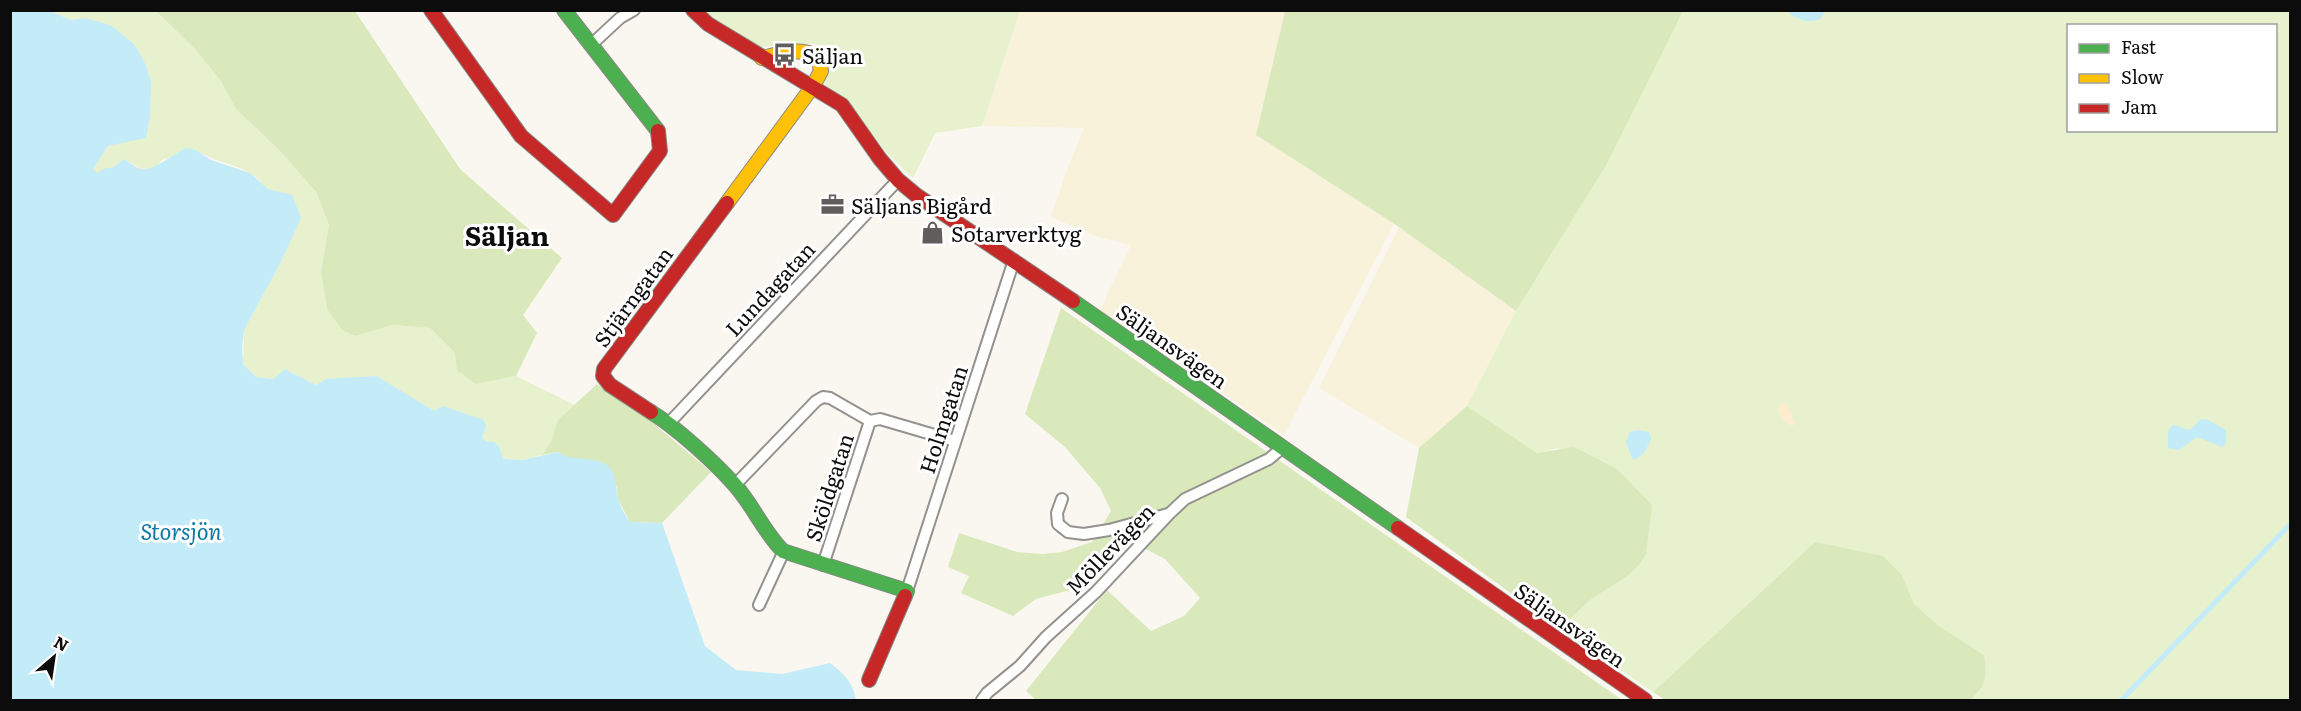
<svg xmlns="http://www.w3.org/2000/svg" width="2301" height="711" viewBox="0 0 2301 711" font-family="Literata,serif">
<rect width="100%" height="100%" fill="#faf7f0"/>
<g fill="#f8f2da">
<polygon points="1020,11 1285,11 1256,135 1394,224 1284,435 1100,310 1131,245 1098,237 1051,217 1068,167 1084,128 982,126"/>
<polygon points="1399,227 1516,311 1467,406 1419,448 1319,388"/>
</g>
<g fill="#e7f1cd" fill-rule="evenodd">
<path d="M50,11h106l40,39 24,30 16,29 45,43 35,40 13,33 -8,47 6,37 15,21 13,6 38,-11 37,3 25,25 21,31 40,-8 59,29 -17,16 -7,21 -9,13 -19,5 -20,-1 -21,-21 4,-11 -52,-15 -57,-36 -61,9 -31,-16 -12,10 -17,-2 -13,-13 1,-34 36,-66 8,-19c-9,-24 -15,-60 -40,-73 -17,-9 -35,-11 -52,-22l-34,10 -8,8 -13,1 -17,-10 -12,9 -15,5 -5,-3 16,-24 38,-9 5,-55 -5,-17 -11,-20 -50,-27 -14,2z"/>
<polygon points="703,11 1020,11 982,126 935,133 913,178 886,152 850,104 824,83 830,63 826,52 814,44 759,47"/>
<path d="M1683,11h607v689h-320l8,-7 6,-38 -45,-29 -25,-22 -12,-29 -87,-33 -162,150 -93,-63 30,-29 36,-23 -67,-129 -22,5 -70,-47 49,-95 89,-145zM2068,26h208v104h-208z"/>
</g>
<g fill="#d9e9bb">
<polygon points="156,11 355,11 460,169 562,258 523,315 537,333 516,376 476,384 457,370 455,353 430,328 393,325 355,336 342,330 327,309 321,272 329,225 316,192 281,152 236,109 220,80 196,50"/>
<polygon points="1285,11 1285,10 1683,11 1606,165 1516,311 1399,227 1256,135"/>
<polygon points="1061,308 1622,700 1036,700 1026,691 1107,590 1151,631 1184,616 1200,598 1165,559 1130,541 1089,585 1036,599 1013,616 961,593 969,576 948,567 959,533 1017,552 1043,554 1062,552 1092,542 1111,511 1100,488 1065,447 1025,414"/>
<polygon points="597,384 647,418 711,472 662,523 630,522 618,499 617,487 603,463 567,458 557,452 542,455 551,442 558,420"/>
<polygon points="1467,406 1537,453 1574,447 1617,469 1652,505 1646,554 1638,566 1626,577 1590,600 1560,629 1406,517 1419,448"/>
<path d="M1815,542l68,14 19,19 12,29 25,22 45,29c3,22 3,30 -14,45h-305l-12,-8z"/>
</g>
<polygon fill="#fdecce" points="1782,402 1787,404 1795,423 1792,427 1782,420 1778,409"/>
<g fill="#c3ecf8">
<path d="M10,11h40l21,9 14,-2 15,4 12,4 23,19 11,20 5,17 -1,34 -4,22 -38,8 -15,23 4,4 9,-5h6l12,-9c5,3 12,9 17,10 10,3 35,-16 45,-21l10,2 15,10 39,13 18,16 24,6 9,23 -21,46 -36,66 -2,18 1,16 13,13 17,2 12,-10 31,16 10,-6 51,-3 57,35 9,-5 41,14 2,7 -4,11 5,4h7l5,4 4,13 20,1 34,-8c17,10 31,4 46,11 15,6 12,25 16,38 2,7 6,14 11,21l32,1 43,123 31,24 46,4 48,-11c13,10 24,20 26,37h-845z"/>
<path d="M1786,11h39l-5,8c-14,5 -23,0 -34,-8z"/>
<path d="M2201,419l7,1 18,10v13l-4,4 -25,-10 -18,13 -11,-2v-16l4,-7c7,0 11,4 18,5z"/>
<polygon points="1637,430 1649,432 1651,440 1644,453 1635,460 1632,458 1626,442 1630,432"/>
<polygon points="2290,521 2290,528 2125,700 2118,700"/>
</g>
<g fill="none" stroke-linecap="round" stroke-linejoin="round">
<defs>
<g id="street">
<polyline points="591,45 620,18 634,10"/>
<polyline points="669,423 898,180"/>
<polyline points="735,485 816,401 823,397 830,398 870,421 880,419 955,441"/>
<polyline points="1062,499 1057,513 1058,524 1068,532 1084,534 1109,530 1168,514"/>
<polyline points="823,565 870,421"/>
<polyline points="907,591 1014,260"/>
<polyline points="759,605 784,551"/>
<polyline points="982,700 987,693 1020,666 1046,637 1096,592 1169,514 1185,499 1269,459 1282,448"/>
</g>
<g id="fast">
<polyline points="564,10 658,131"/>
<polyline points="1073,301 1398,528"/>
<path d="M651,412c26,16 62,49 83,72 19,21 29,47 49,67l124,40 -2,5"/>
</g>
<path id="slow" d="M727,203l86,-117 8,-15 -3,-14c-17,-11 -38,-3 -56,1"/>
<g id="jam">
<polyline points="431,10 521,136 613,215 660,151 658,131"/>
<polyline points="693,10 708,24 842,105 880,159 898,180 916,195 1073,301"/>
<polyline points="651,412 610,385 603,376 604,369 727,203"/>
<polyline points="1398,528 1645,700"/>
<polyline points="869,680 905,596"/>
</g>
</defs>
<use href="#street" stroke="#93928f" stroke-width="14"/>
<use href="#fast" stroke="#8a8885" stroke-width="16"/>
<use href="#slow" stroke="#8a8885" stroke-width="16"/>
<use href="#jam" stroke="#8a8885" stroke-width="16"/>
<use href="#street" stroke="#fefefd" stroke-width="10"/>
<use href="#fast" stroke="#4caf50" stroke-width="14"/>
<use href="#slow" stroke="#ffc107" stroke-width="14"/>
<use href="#jam" stroke="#c62828" stroke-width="14"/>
</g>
<defs>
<symbol id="bus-bare" viewBox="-9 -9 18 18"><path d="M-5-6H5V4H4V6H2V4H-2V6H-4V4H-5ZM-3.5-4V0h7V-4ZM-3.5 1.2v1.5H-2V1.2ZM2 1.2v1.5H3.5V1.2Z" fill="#5f5e5c" stroke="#fff" stroke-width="2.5" paint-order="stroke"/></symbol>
<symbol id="office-bare" viewBox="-9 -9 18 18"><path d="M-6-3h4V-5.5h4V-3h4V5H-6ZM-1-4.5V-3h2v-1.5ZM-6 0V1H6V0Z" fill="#5f5e5c" stroke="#fff" stroke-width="2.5" paint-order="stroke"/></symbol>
<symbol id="shop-bare" viewBox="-9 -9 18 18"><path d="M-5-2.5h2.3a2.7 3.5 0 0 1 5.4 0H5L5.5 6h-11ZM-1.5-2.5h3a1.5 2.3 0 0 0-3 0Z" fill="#5f5e5c" stroke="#fff" stroke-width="2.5" paint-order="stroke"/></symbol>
</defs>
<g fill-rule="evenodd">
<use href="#bus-bare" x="768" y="38" width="33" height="33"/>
<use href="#office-bare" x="816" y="188" width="33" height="33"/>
<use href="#shop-bare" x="916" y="216" width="33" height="33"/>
</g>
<g text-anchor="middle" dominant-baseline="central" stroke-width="6" stroke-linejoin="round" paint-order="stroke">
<g font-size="21" fill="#0c0c0c" stroke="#fff" text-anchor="start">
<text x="802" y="54">Säljan</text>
<text x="851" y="204">Säljans Bigård</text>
<text x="951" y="232">Sotarverktyg</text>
</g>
<g font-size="21" fill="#0c0c0c" stroke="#fff">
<text transform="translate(769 288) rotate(-47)">Lundagatan</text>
<text transform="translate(632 296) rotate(-54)">Stjärngatan</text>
<text transform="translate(1173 345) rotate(35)">Säljansvägen</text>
<text transform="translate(942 419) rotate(-72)">Holmgatan</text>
<text transform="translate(828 487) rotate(-72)">Sköldgatan</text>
<text transform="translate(1109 548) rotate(-46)">Möllevägen</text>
<text transform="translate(1571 624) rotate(35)">Säljansvägen</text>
</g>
<g font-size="22" font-style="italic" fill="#0c78a6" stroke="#fff">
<text x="181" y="530">Storsjön</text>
</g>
<g font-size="27" font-weight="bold" fill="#0c0c0c" stroke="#fff">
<text x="507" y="234">Säljan</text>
</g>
</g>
<rect width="2301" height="711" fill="none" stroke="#0c0c0c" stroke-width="24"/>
<rect x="2067" y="24" width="210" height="108" fill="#ffffff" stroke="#9e9e9e" stroke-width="1.5"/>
<rect x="2079" y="44" width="30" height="9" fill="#4caf50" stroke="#9e9e9e" stroke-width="1.5"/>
<text x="2121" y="54" font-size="18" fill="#0c0c0c">Fast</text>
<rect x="2079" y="74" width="30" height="9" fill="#ffc107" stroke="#9e9e9e" stroke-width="1.5"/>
<text x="2121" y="84" font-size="18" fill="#0c0c0c">Slow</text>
<rect x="2079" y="104" width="30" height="9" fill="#c62828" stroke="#9e9e9e" stroke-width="1.5"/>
<text x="2121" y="114" font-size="18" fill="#0c0c0c">Jam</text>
<g transform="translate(54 657) rotate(29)" stroke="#ffffff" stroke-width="4.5" paint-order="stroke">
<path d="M0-4.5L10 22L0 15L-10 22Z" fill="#0c0c0c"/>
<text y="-9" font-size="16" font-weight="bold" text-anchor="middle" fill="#0c0c0c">N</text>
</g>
</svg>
